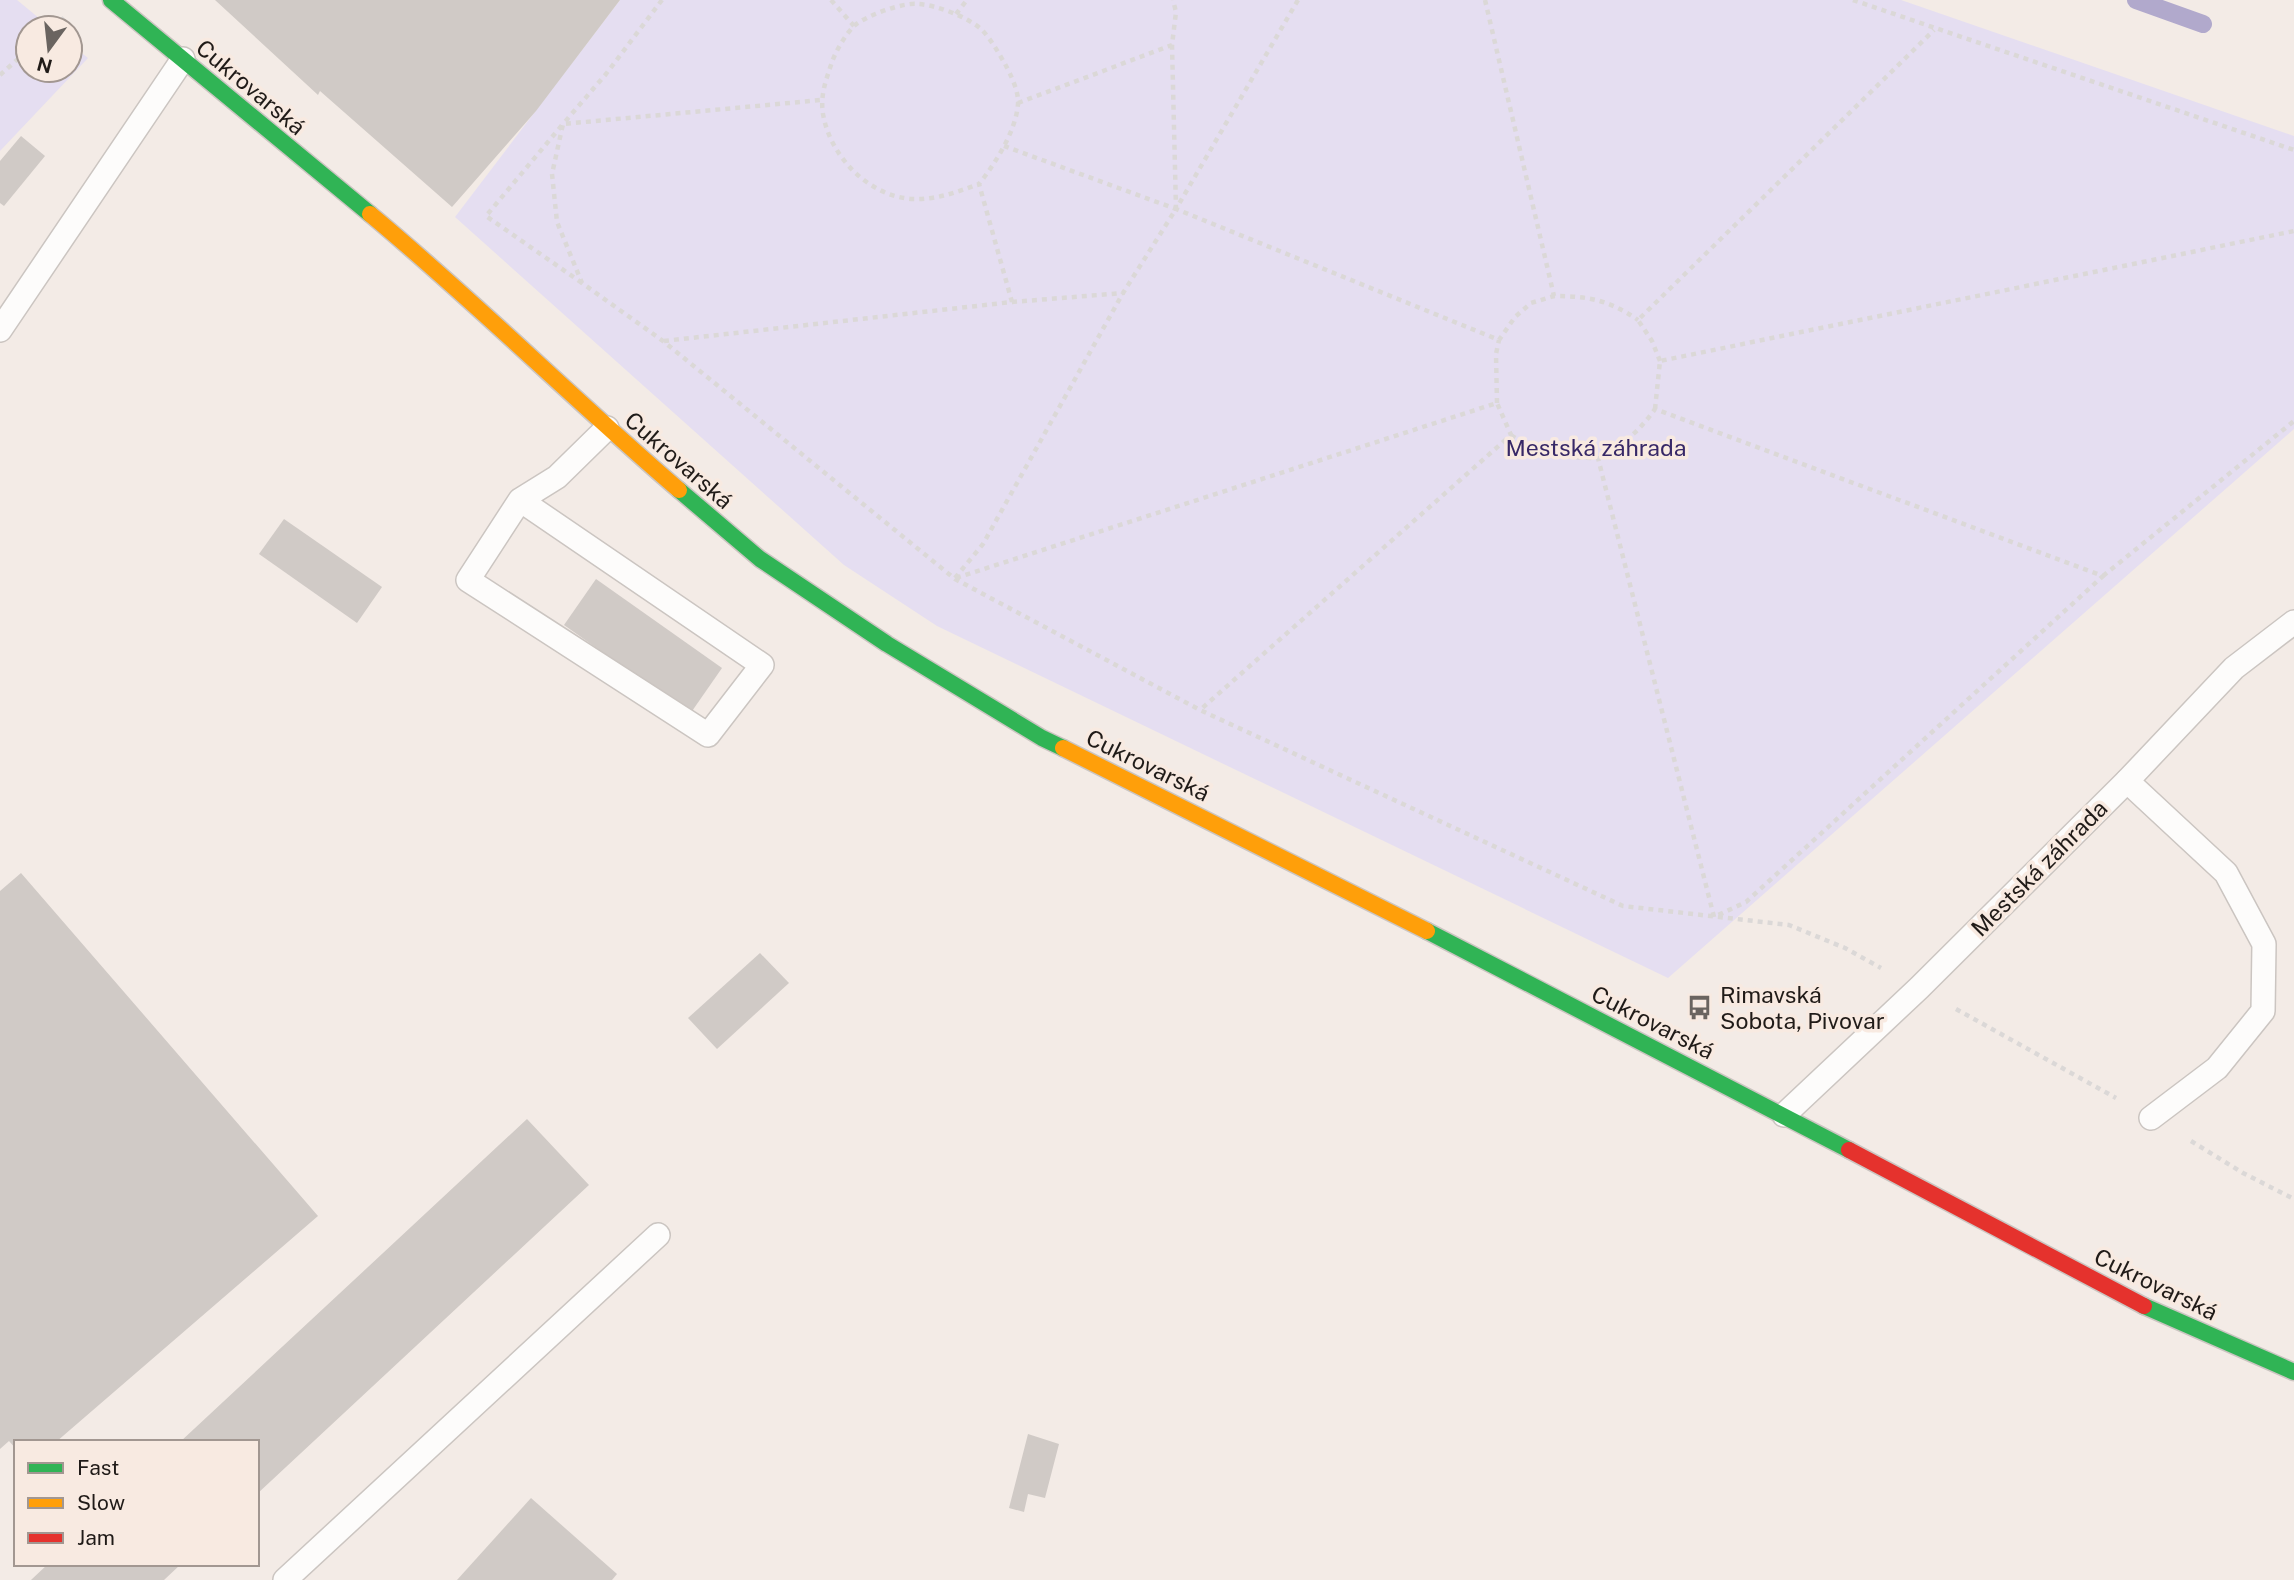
<svg xmlns="http://www.w3.org/2000/svg" width="2294" height="1580" viewBox="0 0 2294 1580" font-family="'Public Sans',sans-serif">
<rect width="100%" height="100%" fill="#f3ebe6"/>
<g fill="#e5def1">
<polygon points="0,0 17,0 51,28 28,28 28,70 70,70 70,44 88,58 0,151"/>
<polygon points="620,0 1901,0 2294,136 2294,429 1668,978 937,626 844,565 455,217"/>
</g>
<g fill="none" stroke-linecap="round" stroke-linejoin="round">
<polyline stroke="#b1a9cc" stroke-width="18" points="2136,0 2203,24"/>
</g>
<g fill="#d0cac6">
<polygon points="215,0 620,0 536,111 452,207 320,91 318,95"/>
<polygon points="21,136 45,156 4,206 0,203 0,161"/>
<polygon points="284,519 382,587 357,623 259,554"/>
<polygon points="596,579 722,668 690,714 564,625"/>
<polygon points="21,873 318,1216 56,1442 16,1442 16,1449 9,1441 0,1449 0,891"/>
<polygon points="760,953 789,983 717,1049 688,1018"/>
<polygon points="527,1119 589,1185 257,1494 257,1442 180,1442"/>
<polygon points="1028,1434 1059,1444 1045,1498 1028,1494 1024,1512 1009,1508"/>
<polygon points="531,1498 617,1574 612,1580 457,1580"/>
<polygon points="48,1564 181,1564 164,1580 31,1580"/>
</g>
<g fill="none" stroke-linecap="round" stroke-linejoin="round">
<defs>
<g id="lane">
<polyline points="0,330 183,59"/>
<polyline points="520,500 762,665 708,735 468,580 520,500 557,477 607,428"/>
<polyline points="2127,781 2226,873 2264,944 2263,1011 2217,1068 2151,1118"/>
<polyline points="1784,1115 1919,988 2127,781 2234,668 2294,622"/>
<polyline points="285,1580 658,1235"/>
</g>
<g id="fast">
<polyline points="111,0 370,214"/>
<polyline points="679,490 760,559 887,644 1042,738 1063,748"/>
<polyline points="1427,931 1849,1150"/>
<polyline points="2144,1306 2294,1372"/>
</g>
<g id="slow">
<path d="M370,214c106,88 204,186 309,276"/>
<polyline points="1063,748 1427,931"/>
</g>
<polyline id="jam" points="1849,1150 2144,1306"/>
</defs>
<use href="#lane" stroke="#cbc5c1" stroke-width="26"/>
<use href="#fast" stroke="#cbc5c1" stroke-width="19"/>
<use href="#slow" stroke="#cbc5c1" stroke-width="19"/>
<use href="#jam" stroke="#cbc5c1" stroke-width="19"/>
<g stroke="#dbd8d7" stroke-width="4.5" stroke-dasharray="5 5" stroke-linecap="butt">
<polyline points="662,0 606,74 563,124 552,174 557,222 582,283 663,341 955,579 1200,710 1623,906 1789,925 1845,948 1881,968"/>
<polyline points="831,0 854,26"/>
<polyline points="1298,0 1176,209 1499,340 1515,317 1531,303 1554,296"/>
<path d="M1485,0l69,296c34,0 55,4 84,24"/>
<polyline points="1853,0 2294,150"/>
<polyline points="956,14 967,0"/>
<polyline points="53,28 65,17"/>
<polyline points="0,75 28,50"/>
<polyline points="1018,103 1172,45 1176,12 1173,0"/>
<polyline points="1004,146 1176,209"/>
<polyline points="582,283 486,216 563,124 821,100"/>
<polyline points="1012,302 1123,293 1176,209 1172,45"/>
<path d="M664,341l348,-39 -33,-118c16,-20 37,-53 39,-80 1,-12 -7,-29 -13,-40 -7,-12 -14,-25 -24,-35 -14,-12 -44,-24 -63,-25 -15,-2 -53,12 -64,22 -9,9 -18,25 -22,36 -6,18 -12,33 -9,52 7,42 45,82 89,85 24,1 45,-7 67,-15"/>
<polyline points="1660,361 1652,341 1638,320 1934,30"/>
<polyline points="1497,403 1496,354 1499,340"/>
<polyline points="1655,409 1660,361 2294,231"/>
<path d="M1511,435c27,19 54,23 87,23l116,459 32,-15 357,-326 -448,-167c-18,25 -31,34 -57,49"/>
<polyline points="2103,576 2294,421"/>
<polyline points="955,578 983,544 1123,293"/>
<polyline points="956,578 1497,403 1511,435 1200,710"/>
<polyline points="1956,1009 2116,1098"/>
<polyline points="2191,1141 2243,1173 2294,1199"/>
</g>
<use href="#lane" stroke="#fdfcfb" stroke-width="23"/>
<use href="#fast" stroke="#30b455" stroke-width="16"/>
<use href="#slow" stroke="#ff9f0a" stroke-width="16"/>
<use href="#jam" stroke="#e5322d" stroke-width="16"/>
</g>
<defs>
<symbol id="bus-bare" viewBox="-9 -9 18 18"><path d="M-5-6H5V4H4V6H2V4H-2V6H-4V4H-5ZM-3.5-4V0h7V-4ZM-3.5 1.2v1.5H-2V1.2ZM2 1.2v1.5H3.5V1.2Z" fill="#6a6460" stroke="#f8eae1" stroke-width="2.5" paint-order="stroke"/></symbol>
</defs>
<g fill-rule="evenodd">
<use href="#bus-bare" x="1682" y="990" width="35" height="35"/>
</g>
<g text-anchor="middle" dominant-baseline="central" stroke-width="7" stroke-linejoin="round" paint-order="stroke">
<g font-size="23" fill="#201b18" stroke="#f8eae1">
<text transform="translate(251 87) rotate(40)">Cukrovarská</text>
<text transform="translate(679 460) rotate(41)">Cukrovarská</text>
<text transform="translate(1148 765) rotate(26)">Cukrovarská</text>
<text transform="translate(2039 868) rotate(-45)">Mestská záhrada</text>
<text transform="translate(1653 1022) rotate(27)">Cukrovarská</text>
<text transform="translate(2156 1284) rotate(26)">Cukrovarská</text>
</g>
<g font-size="23" fill="#372867" stroke="#f8eae1">
<text x="1596" y="447">Mestská záhrada</text>
</g>
<g font-size="23" fill="#201b18" stroke="#f8eae1" text-anchor="start">
<text x="1720" y="994">Rimavská<tspan x="1720" dy="26">Sobota, Pivovar</tspan></text>
</g>
</g>
<rect x="14" y="1440" width="245" height="126" fill="#f8eae1" stroke="#a29791" stroke-width="2"/>
<rect x="28" y="1463" width="35" height="10" fill="#30b455" stroke="#a29791" stroke-width="2"/>
<text x="77" y="1475" font-size="21" fill="#201b18">Fast</text>
<rect x="28" y="1498" width="35" height="10" fill="#ff9f0a" stroke="#a29791" stroke-width="2"/>
<text x="77" y="1510" font-size="21" fill="#201b18">Slow</text>
<rect x="28" y="1533" width="35" height="10" fill="#e5322d" stroke="#a29791" stroke-width="2"/>
<text x="77" y="1545" font-size="21" fill="#201b18">Jam</text>
<g transform="translate(49 49) rotate(195)"><circle r="33" fill="#f8eae1" stroke="#a29791" stroke-width="2"/>
<path d="M0-5L12 26L0 18L-12 26Z" fill="#6a6460"/>
<text y="-10" font-size="19" font-weight="bold" text-anchor="middle" fill="#201b18">N</text>
</g>
</svg>
